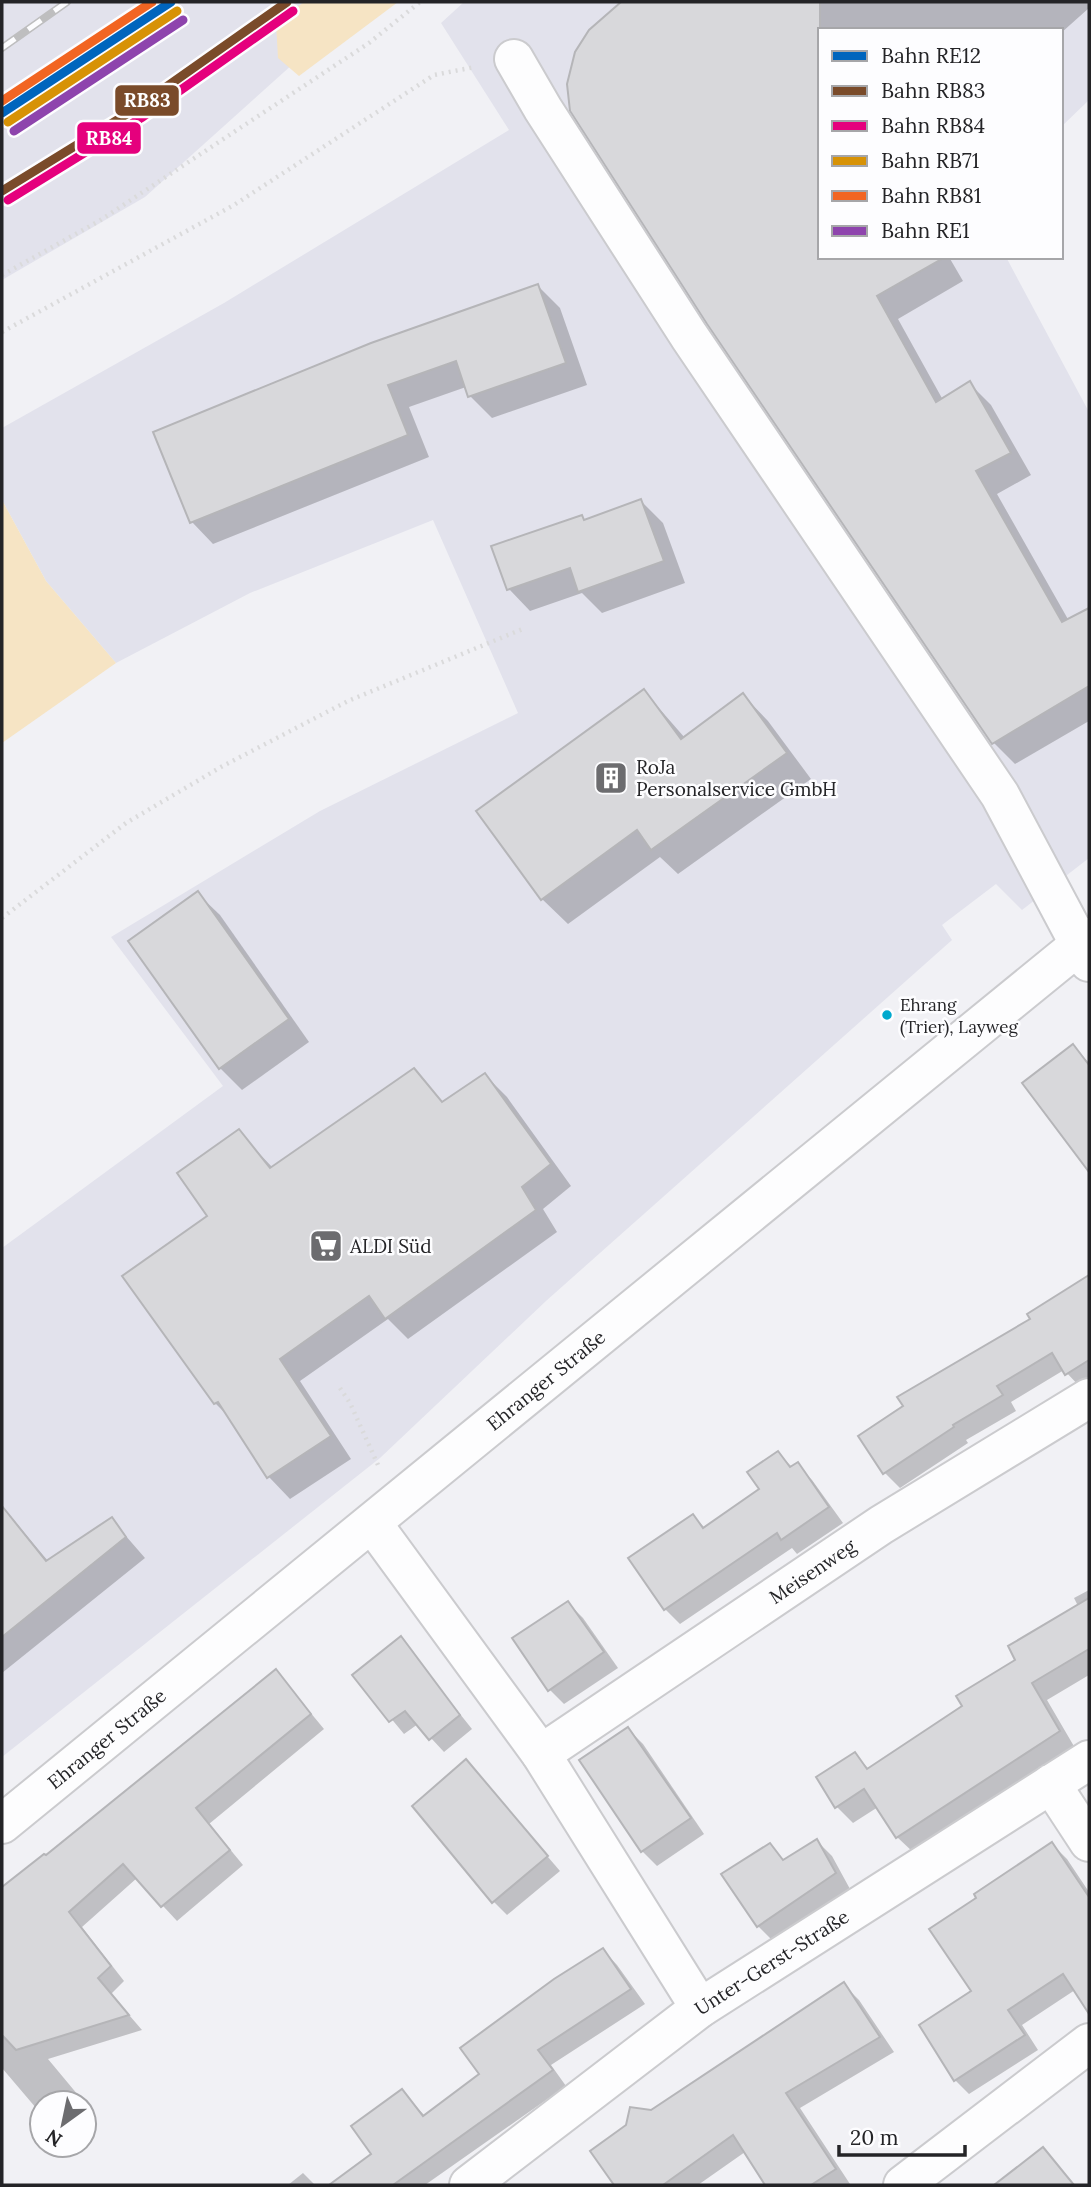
<svg xmlns="http://www.w3.org/2000/svg" width="1091" height="2187" viewBox="0 0 1091 2187" font-family="Lora,serif">
<rect width="100%" height="100%" fill="#f1f1f5"/>
<g fill="#e2e2ec">
<polygon points="2,2 362,2 145,197 2,280"/>
<polygon points="464,2 1089,2 1089,100 1061,127 1061,30 820,30 820,257 1006,257 1089,412 1089,858 1022,910 996,884 942,925 952,940 546,1301 380,1458 2,1757 2,1248 223,1086 111,937 320,811 518,713 433,520 250,593 116,663 46,581 2,500 2,428 224,303 509,130 441,23"/>
</g>
<g fill="#f6e4c4">
<polygon points="304,2 398,2 299,76 278,58 276,23"/>
<polygon points="2,500 46,581 116,663 2,743"/>
</g>
<g fill="#0003">
<polygon points="623,2 1089,2 1089,8 1061,33 1061,30 820,30 820,257 949,257 963,281 898,319 943,400 969,383 991,405 1031,475 997,494 1069,621 1089,610 1089,721 1015,764 993,742 590,31"/>
<polygon points="538,286 560,308 587,385 492,418 470,396 466,387 409,407 429,457 213,544 192,522 155,433"/>
<polygon points="641,501 663,523 685,583 602,613 582,593 530,611 509,589 494,547 581,517 586,521"/>
<polygon points="644,691 685,738 743,695 768,721 811,779 678,874 660,857 568,924 542,899"/>
<polygon points="198,894 220,915 309,1042 242,1090 220,1068"/>
<polygon points="1073,1046 1089,1063 1089,1157 1086,1159"/>
<polygon points="413,1070 444,1103 485,1075 507,1097 571,1186 543,1209 557,1232 408,1339 388,1319 300,1381 351,1459 290,1499 269,1477 231,1419 215,1403 210,1216 238,1131 273,1168"/>
<polygon points="1089,1277 1089,1384 1082,1389 1064,1370 1011,1402 1016,1411 966,1440 968,1443 900,1488 885,1473 860,1436 1033,1319 1030,1314"/>
<polygon points="778,1453 793,1468 797,1465 812,1480 843,1523 797,1554 792,1548 680,1624 665,1609 693,1516 705,1528 762,1490"/>
<polygon points="2,1506 48,1561 112,1520 145,1558 2,1673"/>
<polygon points="1089,1590 1089,1675 1047,1700 1075,1748 914,1853 897,1837 878,1807 853,1823 837,1807 854,1754 870,1770 965,1707 1078,1606 1074,1598"/>
<polygon points="568,1603 583,1618 618,1668 564,1704 549,1689"/>
<polygon points="400,1639 472,1729 444,1752 418,1724 404,1734 355,1675"/>
<polygon points="276,1671 324,1729 209,1824 243,1865 177,1921 137,1878 82,1927 124,1981 111,1994 142,2030 48,2059 83,2101 42,2103 42,2115 2,2068 2,1891"/>
<polygon points="628,1729 643,1744 704,1834 657,1866 642,1851"/>
<polygon points="466,1761 560,1871 507,1915 493,1901"/>
<polygon points="817,1841 832,1856 850,1889 773,1941 758,1926 770,1846 785,1861"/>
<polygon points="1052,1844 1067,1859 1089,1892 1089,2008 1075,1990 1022,2025 1038,2050 969,2094 955,2080 973,1992"/>
<polygon points="603,1950 617,1965 645,2004 551,2065 566,2086 425,2185 332,2185 373,2154 402,2091 425,2116 482,2074"/>
<polygon points="844,1985 859,2000 894,2052 800,2108 850,2184 767,2185 745,2152 698,2185 616,2185 593,2151"/>
<polygon points="1043,2149 1075,2185 996,2185"/>
<polygon points="303,2173 315,2185 288,2185"/>
</g>
<g fill="#d8d8db" stroke="#b5b5b8" stroke-width="2">
<polygon points="621,2 820,2 820,257 945,257 877,296 936,402 970,381 1011,453 976,471 1062,622 1089,608 1089,686 992,744 707,324 570,111 567,84 575,52 589,30"/>
<polygon points="538,284 566,363 468,397 456,361 388,385 408,435 190,523 153,432 371,343"/>
<polygon points="641,499 664,561 578,592 570,568 507,590 491,546 582,515 584,520"/>
<polygon points="644,689 681,739 743,693 787,753 651,850 637,830 541,900 476,811"/>
<polygon points="198,891 289,1019 219,1069 128,941"/>
<polygon points="1073,1044 1089,1065 1089,1172 1022,1083"/>
<polygon points="414,1068 442,1102 485,1073 551,1164 522,1187 536,1210 385,1319 369,1296 280,1359 331,1436 267,1478 218,1402 214,1404 122,1276 207,1216 177,1173 239,1129 270,1168"/>
<polygon points="1089,1275 1089,1360 1065,1375 1052,1353 997,1386 1003,1395 953,1425 954,1427 883,1474 858,1436 903,1406 897,1397 1030,1319 1027,1314"/>
<polygon points="778,1451 790,1467 798,1462 829,1507 781,1540 777,1533 664,1610 628,1558 693,1514 703,1528 759,1489 747,1472"/>
<polygon points="2,1506 46,1561 112,1517 126,1537 2,1637"/>
<polygon points="1089,1598 1089,1649 1032,1683 1060,1731 896,1838 864,1789 835,1808 816,1777 855,1752 867,1769 962,1706 956,1696 1015,1660 1008,1646"/>
<polygon points="568,1601 604,1652 548,1691 512,1638"/>
<polygon points="401,1636 460,1715 429,1740 405,1711 389,1722 352,1675"/>
<polygon points="276,1669 311,1714 196,1808 230,1850 161,1907 123,1864 69,1912 111,1966 98,1978 129,2015 16,2050 2,2035 2,1887 44,1854 46,1855"/>
<polygon points="628,1727 691,1818 641,1852 579,1760"/>
<polygon points="466,1759 548,1856 492,1903 412,1806"/>
<polygon points="817,1839 836,1873 757,1927 721,1874 770,1843 783,1860"/>
<polygon points="1052,1842 1089,1897 1089,2014 1063,1974 1008,2010 1025,2035 954,2081 919,2025 971,1991 929,1929 976,1898 974,1894"/>
<polygon points="603,1948 631,1989 538,2050 553,2070 393,2185 329,2185 371,2154 351,2126 402,2089 423,2116 479,2074 460,2048 554,1979"/>
<polygon points="844,1982 880,2037 786,2093 836,2169 811,2185 765,2185 733,2135 663,2185 614,2185 590,2151 626,2125 630,2107 651,2110"/>
<polygon points="1043,2147 1074,2185 994,2185"/>
</g>
<g fill="none" stroke-linecap="round" stroke-linejoin="round">
<defs>
<g id="minor">
<polyline points="514,59 543,109 689,336 1000,795 1089,962"/>
<polyline points="372,1523 541,1754 700,2008"/>
<path id="s1" d="M541,1754l340,-229 208,-127"/>
<polyline points="1051,1784 1089,1842"/>
<path id="s2" d="M2,1824l1087,-887"/>
<path id="s3" d="M469,2185l231,-177 389,-248"/>
<polyline points="903,2185 1089,2043"/>
</g>
</defs>
<use href="#minor" stroke="#cbcbce" stroke-width="42"/>
<g stroke="#dadadb" stroke-width="4.5" stroke-dasharray="2 5" stroke-linecap="butt">
<polyline points="2,275 99,221 369,43 420,2"/>
<polyline points="2,332 234,205 434,75 475,67"/>
<polyline points="2,918 126,823 221,767 348,701 525,628"/>
<polyline points="340,1388 350,1403 378,1465"/>
</g>
<use href="#minor" stroke="#fdfdfe" stroke-width="38"/>
<defs>
<polyline id="rail" points="2,48 67,2"/>
</defs>
<use href="#rail" stroke="#bebebf" stroke-width="8"/>
<use href="#rail" stroke="#fdfdff" stroke-width="5" stroke-dasharray="16" stroke-linecap="butt"/>
<defs>
<polyline id="rail-1" points="2,113 171,2"/>
<polyline id="rail-2" points="2,191 135,109 287,2"/>
<polyline id="rail-3" points="8,200 141,118 293,11"/>
<polyline id="rail-4" points="8,122 177,11"/>
<polyline id="rail-5" points="2,101 152,2"/>
<polyline id="rail-6" points="14,131 183,20"/>
</defs>
<use href="#rail-1" stroke="#fdfdff" stroke-width="14"/>
<use href="#rail-2" stroke="#fdfdff" stroke-width="14"/>
<use href="#rail-3" stroke="#fdfdff" stroke-width="14"/>
<use href="#rail-4" stroke="#fdfdff" stroke-width="14"/>
<use href="#rail-5" stroke="#fdfdff" stroke-width="14"/>
<use href="#rail-6" stroke="#fdfdff" stroke-width="14"/>
<use href="#rail-1" stroke="#0065bd" stroke-width="9"/>
<use href="#rail-2" stroke="#7a4b2a" stroke-width="9"/>
<use href="#rail-3" stroke="#e5007d" stroke-width="9"/>
<use href="#rail-4" stroke="#d79206" stroke-width="9"/>
<use href="#rail-5" stroke="#f26522" stroke-width="9"/>
<use href="#rail-6" stroke="#8e44ad" stroke-width="9"/>
</g>
<defs>
<symbol id="building-square" viewBox="-11 -11 22 22"><rect x="-9" y="-9" width="18" height="18" rx="4" fill="#6c6c6f" stroke="#fdfdff"/><path d="M-4-6H4V6H1V3H-1V6H-4ZM-2.5-4.3h1.7v1.8h-1.7ZM.8-4.3h1.7v1.8H.8ZM-2.5-1h1.7V.8h-1.7ZM.8-1h1.7V.8H.8Z" fill="#fff"/></symbol>
<symbol id="supermarket-square" viewBox="-11 -11 22 22"><rect x="-9" y="-9" width="18" height="18" rx="4" fill="#6c6c6f" stroke="#fdfdff"/><path d="M-6-5.5h2.5l.6 2H6L4.5 2H-2.5L-4.4-4H-6ZM-1.5 3.2a1.3 1.3 0 1 0 .1 0ZM3 3.2a1.3 1.3 0 1 0 .1 0Z" fill="#fff"/></symbol>
</defs>
<g fill-rule="evenodd">
<use href="#building-square" x="592" y="759" width="38" height="38"/>
<use href="#supermarket-square" x="307" y="1227" width="38" height="38"/>
</g>
<circle fill="#00a9ce" stroke="#fdfdff" stroke-width="2.5" cx="887" cy="1015" r="6"/>
<g text-anchor="middle" dominant-baseline="central" stroke-width="5" stroke-linejoin="round" paint-order="stroke">
<g font-size="17" fill="#242427" stroke="#fdfdff" text-anchor="start">
<text x="900" y="1005">Ehrang<tspan x="900" dy="22">(Trier), Layweg</tspan></text>
</g>
<g font-size="19" fill="#242427" stroke="#fdfdff" text-anchor="start">
<text x="636" y="767">RoJa<tspan x="636" dy="22">Personalservice GmbH</tspan></text>
<text x="350" y="1246">ALDI Süd</text>
</g>
<g font-size="19" fill="#242427" stroke="#fdfdff">
<text stroke="none"><textPath href="#s2" startOffset="702">Ehranger Straße</textPath></text>
<text stroke="none"><textPath href="#s1" startOffset="327">Meisenweg</textPath></text>
<text stroke="none"><textPath href="#s2" startOffset="135">Ehranger Straße</textPath></text>
<text stroke="none"><textPath href="#s3" startOffset="376">Unter-Gerst-Straße</textPath></text>
</g>
</g>
<g stroke="#fdfdff" stroke-width="2.5">
<rect x="114" y="84" width="66" height="33" rx="7" fill="#7a4b2a"/>
<rect x="76" y="121" width="66" height="34" rx="7" fill="#e5007d"/>
</g>
<g font-size="19" text-anchor="middle" font-weight="bold" fill="#fff">
<text x="147" y="107">RB83</text>
<text x="109" y="145">RB84</text>
</g>
<rect width="1091" height="2187" fill="none" stroke="#242427" stroke-width="7"/>
<rect x="818" y="28" width="245" height="231" fill="#fdfdff" stroke="#a6a6a9" stroke-width="2"/>
<rect x="832" y="51" width="35" height="10" fill="#0065bd" stroke="#a6a6a9" stroke-width="2"/>
<text x="881" y="63" font-size="21" fill="#242427">Bahn RE12</text>
<rect x="832" y="86" width="35" height="10" fill="#7a4b2a" stroke="#a6a6a9" stroke-width="2"/>
<text x="881" y="98" font-size="21" fill="#242427">Bahn RB83</text>
<rect x="832" y="121" width="35" height="10" fill="#e5007d" stroke="#a6a6a9" stroke-width="2"/>
<text x="881" y="133" font-size="21" fill="#242427">Bahn RB84</text>
<rect x="832" y="156" width="35" height="10" fill="#d79206" stroke="#a6a6a9" stroke-width="2"/>
<text x="881" y="168" font-size="21" fill="#242427">Bahn RB71</text>
<rect x="832" y="191" width="35" height="10" fill="#f26522" stroke="#a6a6a9" stroke-width="2"/>
<text x="881" y="203" font-size="21" fill="#242427">Bahn RB81</text>
<rect x="832" y="226" width="35" height="10" fill="#8e44ad" stroke="#a6a6a9" stroke-width="2"/>
<text x="881" y="238" font-size="21" fill="#242427">Bahn RE1</text>
<g transform="translate(63 2124) rotate(213)"><circle r="33" fill="#fdfdff" stroke="#a6a6a9" stroke-width="2"/>
<path d="M0-5L12 26L0 18L-12 26Z" fill="#6c6c6f"/>
<text y="-10" font-size="19" font-weight="bold" text-anchor="middle" fill="#242427">N</text>
</g>
<path d="M839 2145v10h126v-10" fill="none" stroke="#242427" stroke-width="3.5"/>
<text x="850" y="2145" font-size="21" fill="#242427" stroke="#fdfdff" stroke-width="5" paint-order="stroke">20 m</text>
</svg>
